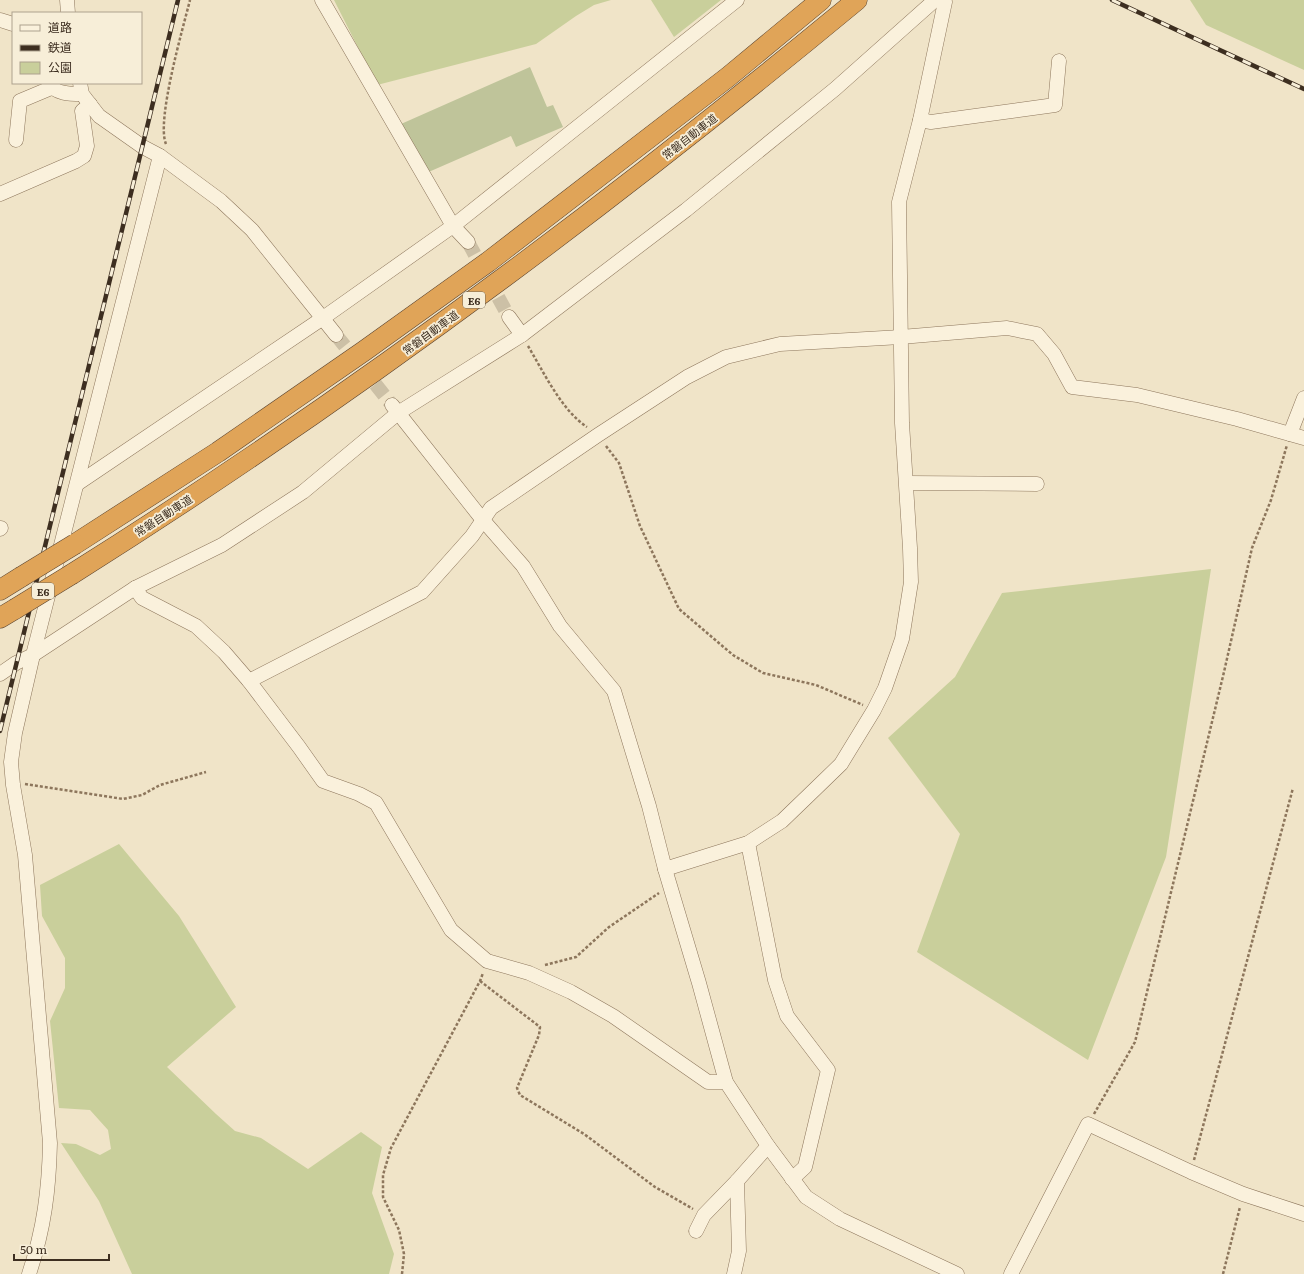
<svg xmlns="http://www.w3.org/2000/svg" width="1304" height="1274" viewBox="0 0 1304 1274" font-family="Literata,'Noto Sans JP',serif">
<rect width="100%" height="100%" fill="#f0e4c8"/>
<g fill="#c9cf9b">
<polygon points="334,0 611,0 594,5 576,16 536,44 377,85"/>
<polygon points="651,0 721,0 674,37"/>
<polygon points="1190,0 1304,0 1304,70 1206,25"/>
<polygon points="1211,569 1166,857 1088,1060 917,952 960,834 888,738 955,677 1002,593"/>
<polygon points="119,844 179,916 236,1007 167,1067 216,1114 235,1131 261,1138 308,1169 361,1132 382,1147 372,1193 394,1254 389,1274 132,1274 99,1201 61,1143 76,1144 100,1155 111,1149 108,1130 90,1110 59,1108 50,1021 65,988 65,958 42,916 40,885"/>
</g>
<polygon fill="#bfc49a" points="530,67 547,107 553,105 563,127 516,147 511,136 424,174 401,124"/>
<g fill="none" stroke-linecap="round" stroke-linejoin="round">
<g stroke="#ccc0a6" stroke-width="14" stroke-dasharray="14 7" stroke-linecap="butt">
<polyline points="468,242 509,317"/>
<polyline points="336,335 392,405"/>
</g>
<defs>
<g id="minor">
<polyline points="67,0 68,13"/>
<polyline points="322,0 453,226 468,242"/>
<polyline points="0,20 13,24"/>
<path d="M49,83c6,11 21,11 33,11"/>
<polyline points="80,83 82,94 99,116 143,147 160,156 221,201 252,230 336,335"/>
<polyline points="920,120 931,122 1055,105 1059,61"/>
<polyline points="16,140 20,101 51,88"/>
<polyline points="0,194 76,161 84,156 87,146 82,111 90,104"/>
<polyline points="509,317 522,335"/>
<polyline points="392,405 482,519 523,566 560,626 614,691 649,806 665,869 699,983 726,1082 768,1146 806,1197 840,1219 957,1274"/>
<polyline points="1290,434 1304,398"/>
<polyline points="907,483 1037,484"/>
<polyline points="77,484 323,318 453,226 737,0"/>
<polyline points="0,529 1,528"/>
<polyline points="135,588 142,598 196,626 224,652 249,681 299,747 323,781 359,794 376,803 451,930 487,961 529,973 571,992 613,1016 708,1082 726,1082"/>
<polyline points="0,674 16,663 33,655 135,588 222,545 303,492 398,413 522,335 686,210 835,89 935,0"/>
<polyline points="249,681 422,592 472,536 491,508 598,435 687,377 726,357 780,344 901,337 1007,328 1037,334 1054,354 1072,387 1137,395 1237,419 1304,438"/>
<polyline points="748,843 775,980 787,1016 828,1070 805,1167 792,1179"/>
<polyline points="665,869 748,843 782,821 809,795 841,764 874,710 885,688 902,639 911,582 910,548 902,423 899,202 920,120 945,2 944,0"/>
<polyline points="696,1231 704,1215 737,1181"/>
<path d="M29,1274c15,-45 20,-84 21,-131l-25,-288 -12,-70 -2,-23 4,-29 18,-78 127,-499"/>
<polyline points="734,1274 739,1251 737,1181 768,1146"/>
<polyline points="1011,1274 1088,1124 1191,1172 1243,1194 1304,1214"/>
</g>
<g id="highway">
<polyline points="75,544 218,452 364,351 488,262 728,77 821,0"/>
<path d="M72,574c275,-173 535,-367 785,-574"/>
<polyline points="0,590 21,577"/>
<polyline points="0,618 15,609"/>
</g>
</defs>
<use href="#minor" stroke="#8d765c" stroke-width="15"/>
<use href="#highway" stroke="#5b4430" stroke-width="21"/>
<g stroke="#8d765c" stroke-width="2.5" stroke-dasharray="3 2" stroke-linecap="butt">
<path d="M166,144c-10,-23 17,-116 24,-144"/>
<path d="M528,346c15,25 34,65 59,81"/>
<polyline points="606,446 619,463 640,526 679,609 733,655 763,673 816,685 863,705"/>
<polyline points="25,784 123,799 142,795 160,785 206,772"/>
<polyline points="545,965 576,957 609,927 659,893"/>
<polyline points="480,981 540,1027 539,1035 517,1088 520,1095 584,1134 655,1187 693,1209"/>
<polyline points="1094,1114 1135,1042 1224,672 1252,548 1271,500 1287,445"/>
<polyline points="1194,1160 1293,788"/>
<polyline points="402,1274 404,1254 399,1230 383,1197 383,1175 391,1148 480,981 483,973"/>
<polyline points="1223,1274 1240,1207"/>
</g>
<use href="#minor" stroke="#faf1dc" stroke-width="14"/>
<use href="#highway" stroke="#e0a458" stroke-width="20"/>
<defs>
<g id="rail">
<polyline points="1112,0 1304,89"/>
<polyline points="0,731 178,0"/>
</g>
</defs>
<use href="#rail" stroke="#3d2e20" stroke-width="4.5"/>
<use href="#rail" stroke="#f7eed8" stroke-width="3" stroke-dasharray="9" stroke-linecap="butt"/>
<defs>
<g id="highway-bridge">
<polyline points="21,577 75,544"/>
<polyline points="15,609 72,574"/>
</g>
</defs>
<use href="#highway-bridge" stroke="#5b4430" stroke-width="21" stroke-linecap="butt"/>
<use href="#highway-bridge" stroke="#e0a458" stroke-width="20"/>
</g>
<g text-anchor="middle" dominant-baseline="central" stroke-width="3.5" stroke-linejoin="round" paint-order="stroke">
<g fill="#f7eed8" stroke="#756857" stroke-width="1">
<rect x="463" y="292" width="22" height="16" rx="3"/>
<rect x="32" y="583" width="22" height="16" rx="3"/>
</g>
<g font-size="10" font-weight="bold" fill="#3d2e20">
<text x="474" y="300">E6</text>
<text x="43" y="591">E6</text>
</g>
<g font-size="11" fill="#3d2e20" stroke="#f7eed8">
<text transform="translate(689 136) rotate(-38)">常磐自動車道</text>
<text transform="translate(430 332) rotate(-36)">常磐自動車道</text>
<text transform="translate(163 515) rotate(-33)">常磐自動車道</text>
</g>
</g>
<rect x="12" y="12" width="130" height="72" fill="#f7eed8" stroke="#ada18e"/>
<rect x="20" y="25" width="20" height="6" fill="#faf1dc" stroke="#ada18e"/>
<text x="48" y="32" font-size="12" fill="#3d2e20">道路</text>
<rect x="20" y="45" width="20" height="6" fill="#3d2e20" stroke="#ada18e"/>
<text x="48" y="52" font-size="12" fill="#3d2e20">鉄道</text>
<rect x="20" y="62" width="20" height="12" fill="#c9cf9b" stroke="#ada18e"/>
<text x="48" y="72" font-size="12" fill="#3d2e20">公園</text>
<path d="M14 1254v6h95v-6" fill="none" stroke="#3d2e20" stroke-width="2"/>
<text x="20" y="1254" font-size="12" fill="#3d2e20" stroke="#f7eed8" stroke-width="3" paint-order="stroke">50 m</text>
</svg>
